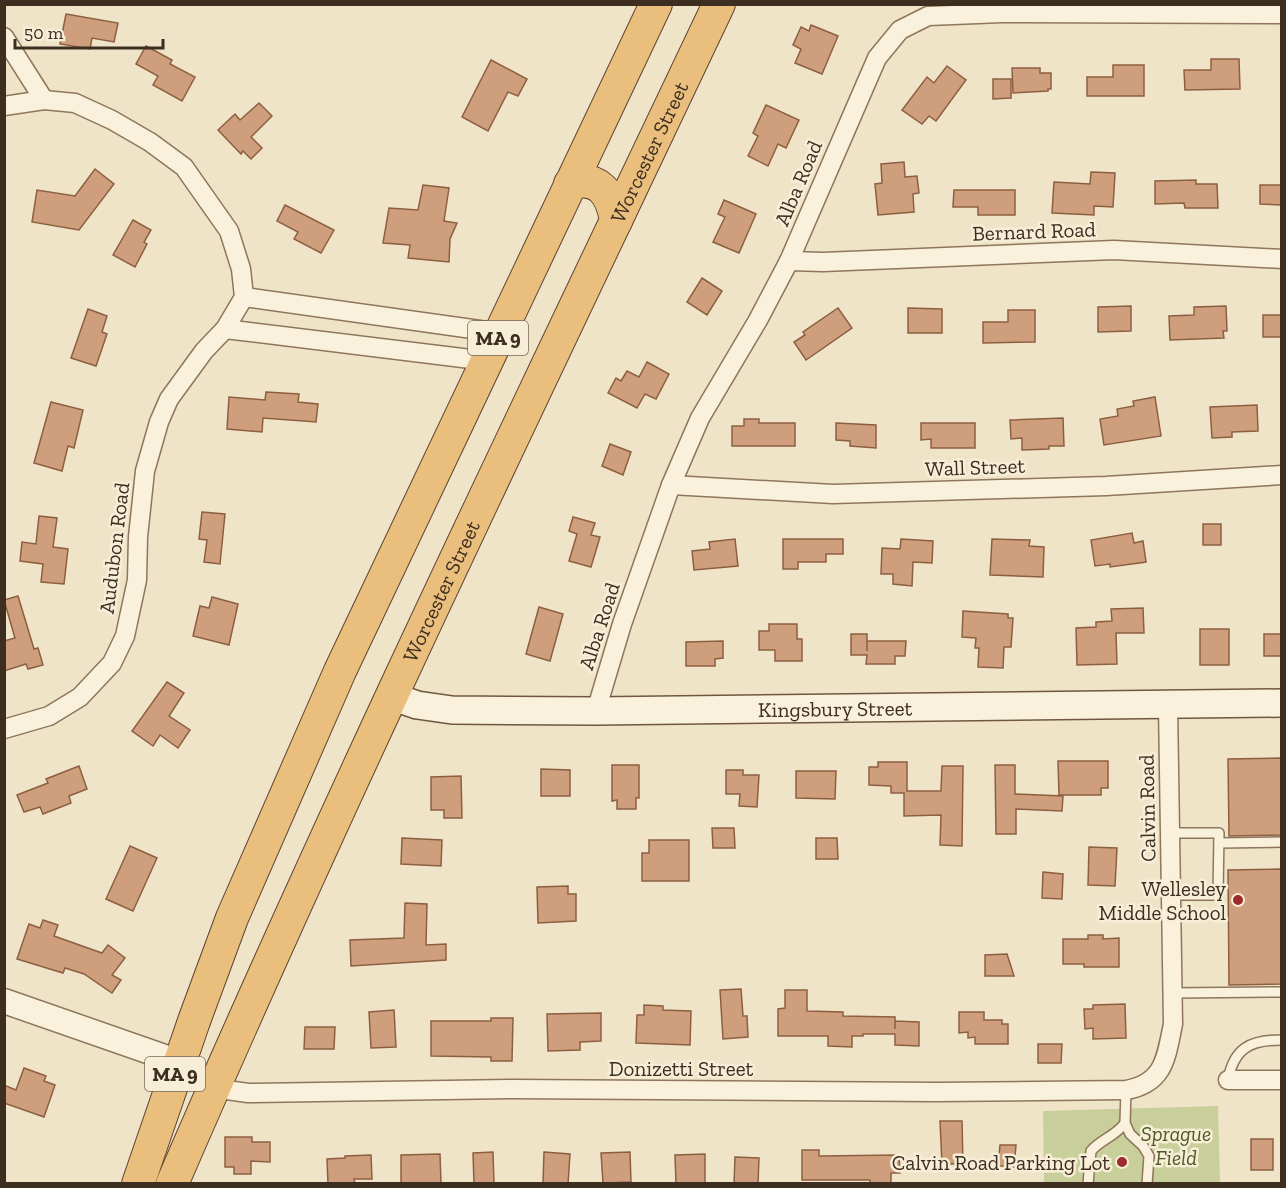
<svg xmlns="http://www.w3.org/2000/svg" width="1286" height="1188" viewBox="0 0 1286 1188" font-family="'Zilla Slab',serif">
<rect width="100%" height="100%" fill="#f0e4c8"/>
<polygon fill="#c9cf9b" points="1218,1106 1220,1183 1044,1183 1043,1111"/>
<g fill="#cf9f7d" stroke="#8d5f41" stroke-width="1.5">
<polygon points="66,14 118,23 114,42 92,38 90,49 60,44"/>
<polygon points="811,25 838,36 822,74 795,63 801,49 793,45 801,27 809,31"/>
<polygon points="146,46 172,60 170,64 195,77 182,101 153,85 158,76 136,64"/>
<polygon points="1211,59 1239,59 1240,89 1185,90 1184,70 1211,70"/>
<polygon points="491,60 527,79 518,96 508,92 488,131 462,117"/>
<polygon points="1113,65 1144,65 1144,96 1087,96 1087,77 1113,77"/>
<polygon points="947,66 966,80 936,121 929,116 922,124 902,110 927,77 934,83"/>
<polygon points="1012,68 1040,68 1040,73 1051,73 1051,89 1048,89 1048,91 1013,93"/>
<polygon points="993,79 1011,79 1011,98 993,99"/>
<polygon points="259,103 272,116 251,137 262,148 251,159 243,151 241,154 218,130 235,114 240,120"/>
<polygon points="766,105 799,120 786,148 778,144 768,166 748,156 758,136 753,133"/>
<polygon points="904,162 905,177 917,176 919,193 913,194 914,212 878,215 875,184 882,183 881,164"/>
<polygon points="95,169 114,184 79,230 32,222 37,190 75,196"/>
<polygon points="1091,172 1115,173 1113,207 1094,206 1094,215 1052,213 1054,182 1090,184"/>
<polygon points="1196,180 1196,184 1217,184 1218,208 1185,208 1184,203 1155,204 1155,181"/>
<polygon points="423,185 449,188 444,221 457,223 450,239 449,262 408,258 410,245 383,243 389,208 418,210"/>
<polygon points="1260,185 1281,185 1281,205 1260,204"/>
<polygon points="954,190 1015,190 1015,215 978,215 978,207 953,207"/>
<polygon points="724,200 756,214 739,253 713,242 725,217 718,214"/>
<polygon points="285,205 334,230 321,253 294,239 298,232 277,221"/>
<polygon points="133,220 151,230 144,242 147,244 135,267 113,255"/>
<polygon points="702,278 722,291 707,315 687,302"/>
<polygon points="1131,306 1131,331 1098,332 1098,307"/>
<polygon points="1226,306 1227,331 1223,331 1224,338 1170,340 1169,316 1194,315 1194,307"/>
<polygon points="838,308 852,328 806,360 794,342 805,335 803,332"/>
<polygon points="908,308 942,309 942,333 908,333"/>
<polygon points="88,309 107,316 102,332 107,334 96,366 71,358"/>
<polygon points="1008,310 1035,310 1035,342 983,343 983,322 1008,322"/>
<rect x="1263" y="315" width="18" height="22"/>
<polygon points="647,362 669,374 656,399 645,394 637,408 608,393 616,378 621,381 627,371 639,377"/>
<polygon points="266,392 299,394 298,402 318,404 316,422 263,418 262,432 227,429 229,397 265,400"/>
<polygon points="1155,397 1161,436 1104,445 1100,419 1118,416 1117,409 1134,406 1133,401"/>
<polygon points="51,402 83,410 74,448 68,446 62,471 34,463"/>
<polygon points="1257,405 1258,431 1232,432 1232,437 1212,438 1210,407"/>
<polygon points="1063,418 1064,446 1049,446 1049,449 1022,450 1022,438 1011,439 1010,420"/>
<polygon points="744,419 759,419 759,423 795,423 795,446 732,446 732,426 744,426"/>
<polygon points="836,423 876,425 876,448 850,446 850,441 836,440"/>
<polygon points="921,423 975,423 975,448 931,448 931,439 921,440"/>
<polygon points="610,444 631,452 623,475 602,466"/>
<polygon points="202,512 225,514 220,564 204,562 207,540 199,539"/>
<polygon points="39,516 57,518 53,547 68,549 64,584 41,582 43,564 20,561 22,542 36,544"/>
<polygon points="573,517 595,523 591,535 600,537 591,567 569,561 577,534 569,531"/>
<rect x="1203" y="524" width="18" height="21"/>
<polygon points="1132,533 1134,543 1143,541 1146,562 1110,567 1110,564 1095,566 1091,540"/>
<polygon points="735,539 738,566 694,570 692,551 710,549 709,542"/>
<polygon points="783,539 843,539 843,554 826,554 826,562 798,562 798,569 783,569"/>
<polygon points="901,539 933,541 932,563 913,562 912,586 893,584 893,574 881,574 882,548 900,549"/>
<polygon points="992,539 1030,540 1029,546 1044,547 1043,577 990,575"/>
<polygon points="18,596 34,649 38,648 43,665 28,669 26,664 4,671 4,641 15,638 4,600"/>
<polygon points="212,597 238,604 229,645 193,636 200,606 209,608"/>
<polygon points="539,607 563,614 550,661 526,654"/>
<polygon points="1143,608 1144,633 1116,633 1117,664 1077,665 1076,628 1096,627 1096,622 1112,621 1111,609"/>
<polygon points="963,611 1008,614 1008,618 1013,618 1011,647 1004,647 1003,668 978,667 979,648 975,648 976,638 962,637"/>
<polygon points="769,624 797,624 797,639 802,639 802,661 775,661 775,650 759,650 759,631 769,631"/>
<rect x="1200" y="629" width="29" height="36"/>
<polygon points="851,634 867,634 867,651 867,641 906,641 905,656 895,656 895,664 866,664 867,655 851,655"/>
<rect x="1264" y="634" width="17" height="22"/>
<polygon points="723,641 723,658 715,659 715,666 686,666 686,642"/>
<polygon points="167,682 184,693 169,716 190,730 178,748 160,735 153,746 132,731"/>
<polygon points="1281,758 1281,835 1229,836 1228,759"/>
<polygon points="1058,761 1108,761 1108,788 1101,788 1101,795 1059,795"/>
<polygon points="878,762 907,762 907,791 941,791 942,766 963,766 962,846 940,845 941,815 904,816 904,793 891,793 891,786 869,785 869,767 878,767"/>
<polygon points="612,765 639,765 639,798 636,798 636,809 617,809 617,800 612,801"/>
<polygon points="995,765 1015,765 1015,794 1063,796 1062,811 1016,809 1016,834 996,834"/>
<polygon points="79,766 87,789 69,796 71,803 43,814 40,807 24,812 17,795 48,783 46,779"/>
<polygon points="541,769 570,770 570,796 541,796"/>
<polygon points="726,770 743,770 743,775 759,775 757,807 739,806 740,794 726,794"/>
<polygon points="796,771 836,771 835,799 796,798"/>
<polygon points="461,776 462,818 444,818 444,810 431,810 431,777"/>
<polygon points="712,828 734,828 735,848 713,848"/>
<polygon points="402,838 442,840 441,866 401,864"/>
<polygon points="816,838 837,838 838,859 816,859"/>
<polygon points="649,840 689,840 689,881 642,881 642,853 649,853"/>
<polygon points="130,846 157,858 133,911 106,899"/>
<polygon points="1089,847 1117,848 1115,886 1088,885"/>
<polygon points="1281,869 1281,984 1229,985 1228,870"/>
<polygon points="1043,872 1063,874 1062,899 1042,898"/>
<polygon points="568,886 568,894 576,894 576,921 538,923 537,887"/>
<polygon points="405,903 427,904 426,945 446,944 446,960 351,966 350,940 404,938"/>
<polygon points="43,920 58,925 54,936 102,953 108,945 125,958 112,975 121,980 112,993 84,974 65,968 63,973 17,959 29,924 40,928"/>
<polygon points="1088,935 1103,935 1103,939 1119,938 1119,967 1084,967 1084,964 1063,964 1063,939 1088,939"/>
<polygon points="1007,954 1014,976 985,976 985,955"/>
<polygon points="741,989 743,1016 747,1016 748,1037 723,1039 720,990"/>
<polygon points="785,990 807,990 807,1011 843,1012 843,1016 895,1017 895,1029 895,1021 919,1022 919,1046 895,1045 895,1034 863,1034 863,1036 852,1036 852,1047 828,1046 828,1036 778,1036 778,1009 785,1008"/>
<polygon points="1125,1004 1126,1038 1093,1039 1093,1028 1085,1029 1084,1009 1093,1009 1093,1005"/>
<polygon points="644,1005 663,1006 663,1010 691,1011 690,1045 636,1043 637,1015 644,1015"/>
<polygon points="394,1010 396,1047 371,1048 369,1012"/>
<polygon points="959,1012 984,1012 984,1020 1002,1020 1002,1024 1008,1024 1008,1044 975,1044 975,1037 968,1038 968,1032 959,1033"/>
<polygon points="601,1013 601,1041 580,1042 580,1050 548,1051 547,1014"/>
<polygon points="491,1018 513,1018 512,1061 491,1061 491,1057 431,1056 431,1021 491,1021"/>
<polygon points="305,1027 335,1027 334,1049 304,1049"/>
<polygon points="1038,1044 1062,1044 1061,1063 1038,1063"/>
<polygon points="24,1068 46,1076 44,1081 55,1085 44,1117 4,1103 4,1085 16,1090"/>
<polygon points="940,1121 962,1121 963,1164 942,1164"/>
<polygon points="225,1137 252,1137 252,1142 270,1142 270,1162 251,1161 251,1174 234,1174 234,1167 225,1167"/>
<rect x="1251" y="1139" width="22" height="31"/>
<polygon points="1000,1145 1016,1145 1014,1167 998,1166"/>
<polygon points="802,1150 819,1150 819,1156 899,1155 900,1173 891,1173 891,1183 870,1184 870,1180 802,1180"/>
<polygon points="493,1152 494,1184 474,1184 473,1153"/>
<polygon points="544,1152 570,1154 568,1184 543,1184"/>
<polygon points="630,1152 631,1182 603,1183 601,1153"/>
<polygon points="440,1154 441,1183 401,1184 401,1155"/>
<polygon points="705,1154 705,1184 676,1184 675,1155"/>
<polygon points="371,1155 372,1179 354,1179 355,1184 328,1184 327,1159 345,1158 345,1156"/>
<polygon points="735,1157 759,1158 758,1184 734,1184"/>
</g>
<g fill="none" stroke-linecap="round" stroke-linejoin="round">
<defs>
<g id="service">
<polyline points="1169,833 1219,833 1218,895 1171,895"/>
<polyline points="1219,843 1282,842"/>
<polyline points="1173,993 1282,992"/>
<path d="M1228,1080c6,-32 22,-40 54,-40"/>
<polyline points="1126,1090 1125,1123 1130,1134 1143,1146 1149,1156 1147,1184"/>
<path d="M1088,1184l3,-33c10,-12 25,-15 34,-28"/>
</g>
<g id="minor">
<polyline points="4,37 44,100"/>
<polyline points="4,106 44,100 75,103 112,120 150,142 184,167 229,231 241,269 244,297 225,329 204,351 169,399 159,422 145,471 138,537 137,580 125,636 112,663 80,697 49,716 4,729"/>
<polyline points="789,261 823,262 1114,250 1282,259"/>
<polyline points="244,297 501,333"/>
<polyline points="225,329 487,361"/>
<polyline points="671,485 833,494 1106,486 1282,475"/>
<polyline points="596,711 622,624 671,485 700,418 758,320 789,261 877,58 900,30 928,16 1002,13 1282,14"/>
<polyline points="1228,1080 1282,1080"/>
<path d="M213,1088l35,5 265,-4 423,3 190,-2c39,-7 40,-33 47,-66l-5,-319"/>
</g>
<polyline id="tertiary" points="4,1001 179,1062"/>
<g id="secondary">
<path id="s1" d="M391,696l26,9 35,5 144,1 686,-8"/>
</g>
<g id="trunk">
<path d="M570,184c29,-10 42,11 46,37"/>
<polyline points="138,1184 194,1021 232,918 340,671 656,4"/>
<path id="s2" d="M172,1184c172,-398 361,-788 547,-1180"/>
</g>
</defs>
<use href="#service" stroke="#8d765c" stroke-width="12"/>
<use href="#minor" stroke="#8d765c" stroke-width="21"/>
<use href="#tertiary" stroke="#8d765c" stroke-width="27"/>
<use href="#secondary" stroke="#6f573f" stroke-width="30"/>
<use href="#trunk" stroke="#5b4430" stroke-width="34"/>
<use href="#service" stroke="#faf1dc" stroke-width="9"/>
<use href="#minor" stroke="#faf1dc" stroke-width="18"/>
<use href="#tertiary" stroke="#faf1dc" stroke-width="24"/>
<use href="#secondary" stroke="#faf1dc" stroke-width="27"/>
<use href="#trunk" stroke="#eabe7c" stroke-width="32"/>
</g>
<g fill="#9e2a2b" stroke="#f7eed8" stroke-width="2">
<circle cx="1238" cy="900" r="6"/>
<circle cx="1122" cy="1162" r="6"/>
</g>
<g text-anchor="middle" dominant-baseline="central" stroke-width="5" stroke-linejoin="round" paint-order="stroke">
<g fill="#f7eed8" stroke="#756857" stroke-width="1.5">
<rect x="468" y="321" width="60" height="34" rx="4.5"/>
<rect x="145" y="1057" width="60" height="34" rx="4.5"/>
</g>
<g font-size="20" font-weight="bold" fill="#3d2e20">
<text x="498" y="338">MA 9</text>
<text x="175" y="1074">MA 9</text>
</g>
<g font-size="21" fill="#3d2e20" stroke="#f7eed8">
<text stroke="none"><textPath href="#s2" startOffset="1137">Worcester Street</textPath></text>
<text transform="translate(798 183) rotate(-67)">Alba Road</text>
<text transform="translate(1034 231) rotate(-2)">Bernard Road</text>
<text transform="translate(975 467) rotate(-2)">Wall Street</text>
<text transform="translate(114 548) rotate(-83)">Audubon Road</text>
<text stroke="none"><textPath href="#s2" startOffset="651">Worcester Street</textPath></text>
<text transform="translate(599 626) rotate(-72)">Alba Road</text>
<text stroke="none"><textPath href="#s1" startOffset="446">Kingsbury Street</textPath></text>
<text transform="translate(1147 808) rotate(-91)">Calvin Road</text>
<text x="681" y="1068">Donizetti Street</text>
</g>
<g font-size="21" fill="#3d2e20" stroke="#f7eed8" text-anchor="end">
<text x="1226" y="888">Wellesley<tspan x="1226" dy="24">Middle School</tspan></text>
<text x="1110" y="1162">Calvin Road Parking Lot</text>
</g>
<g font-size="21" font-style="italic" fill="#4d5a26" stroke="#f7eed8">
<text x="1176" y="1133">Sprague<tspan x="1176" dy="24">Field</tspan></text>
</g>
</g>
<rect width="1286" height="1188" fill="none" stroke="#3d2e20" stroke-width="12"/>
<path d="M15 39v9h148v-9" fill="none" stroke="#3d2e20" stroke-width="3"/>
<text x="24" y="39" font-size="18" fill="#3d2e20" stroke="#f7eed8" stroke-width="4.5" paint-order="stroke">50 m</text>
</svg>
